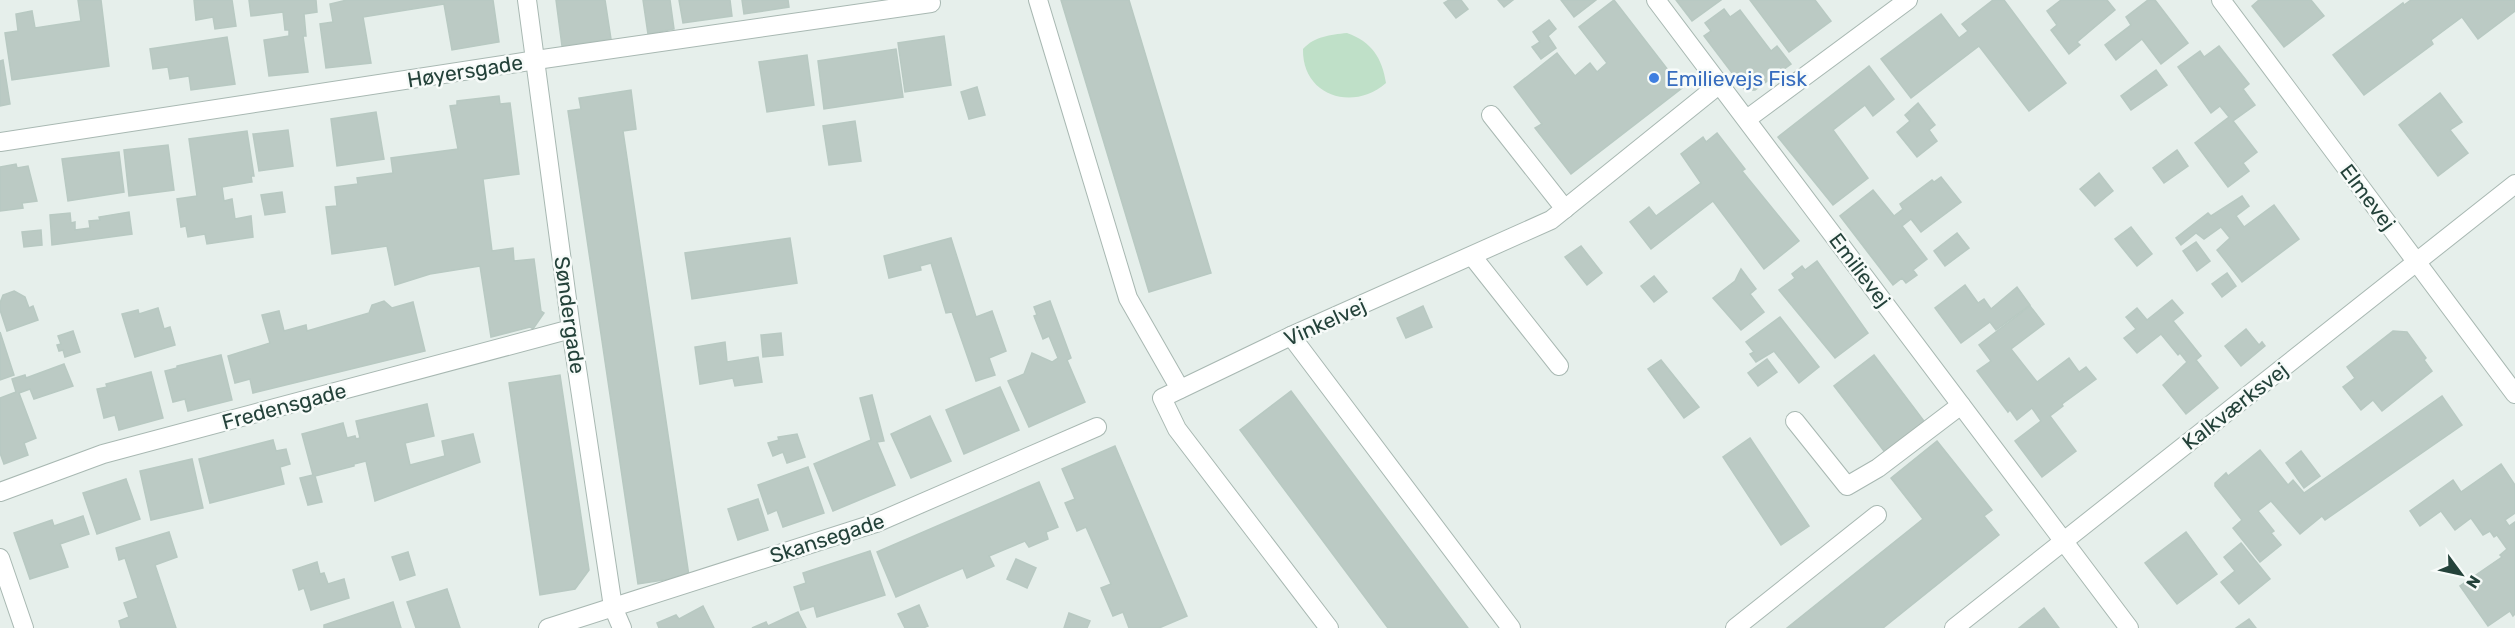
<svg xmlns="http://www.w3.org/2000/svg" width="2515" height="628" viewBox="0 0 2515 628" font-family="Rubik,sans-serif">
<rect width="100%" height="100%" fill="#e6efeb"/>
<path fill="#bfe0c8" d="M1347,33c25,9 35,25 39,50 -33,29 -84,13 -83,-34 12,-13 27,-14 44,-16z"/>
<g fill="#bbcac4" stroke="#b8c9c2" stroke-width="1.5">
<polygon points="78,0 101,0 109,66 12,80 5,33 18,31 16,14 32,11 35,28 81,21"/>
<polygon points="194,0 232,0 236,26 215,29 213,17 196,20"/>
<polygon points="249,0 316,0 317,12 304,14 306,36 303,36 308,72 269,76 264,40 289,36 289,30 285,30 283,12 251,16"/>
<polygon points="347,0 493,0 499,42 452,50 444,4 363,17 371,63 326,68 320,24 333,22 330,4"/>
<polygon points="556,0 605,0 611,39 562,46"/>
<polygon points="643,0 670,0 674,29 648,34"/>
<polygon points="679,0 730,0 732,16 683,23"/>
<polygon points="742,0 788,0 789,7 744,14"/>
<polygon points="1061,0 1129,0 1211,273 1149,292"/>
<polygon points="1449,0 1461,0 1468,9 1456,18 1444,3"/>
<polygon points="1498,0 1513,0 1504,7"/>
<polygon points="1561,0 1596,0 1574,17"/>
<polygon points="1614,0 1682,88 1571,174 1535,128 1542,124 1514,87 1557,53 1575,76 1590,63 1597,72 1607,63 1579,27"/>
<polygon points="1676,0 1721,0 1692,21"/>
<polygon points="1750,0 1815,0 1831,21 1789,52"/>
<polygon points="1993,0 2004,0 2066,83 2029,111 1979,46 1911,98 1881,59 1941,14 1959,38 1968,31 1962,24"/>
<polygon points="2061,0 2107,0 2115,10 2077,42 2080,45 2069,54 2051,30 2057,25 2047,11"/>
<polygon points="2148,0 2155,0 2188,43 2161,64 2142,39 2116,60 2105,45 2131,25 2126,17"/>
<polygon points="2259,0 2311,0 2324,16 2284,47 2252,6"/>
<polygon points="2411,0 2515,0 2515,11 2478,39 2462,17 2431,40 2433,44 2364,95 2333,55 2403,3 2404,5"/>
<polygon points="1724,9 1730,17 1740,10 1771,51 1777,46 1791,64 1755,90 1745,90 1704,36 1711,31 1705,23"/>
<polygon points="1549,20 1556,29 1548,36 1556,48 1541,59 1532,47 1540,42 1533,32"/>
<polygon points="944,36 951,85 905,92 898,43"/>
<polygon points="227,37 235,84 191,90 189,76 170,79 168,67 153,69 150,49"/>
<polygon points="2219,46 2249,84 2243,89 2255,105 2233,121 2257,152 2243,163 2249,171 2228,187 2195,143 2229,117 2220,106 2211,113 2178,67 2200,51 2204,57"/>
<polygon points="896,49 903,97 824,109 818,61"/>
<polygon points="807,55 814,105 767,112 759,62"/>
<polygon points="3,60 10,104 0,106 0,61"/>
<polygon points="1869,66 1894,99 1873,116 1865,105 1833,130 1868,178 1833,205 1778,137"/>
<polygon points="2156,70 2167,85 2131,110 2121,96"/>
<polygon points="977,87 985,115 969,119 961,92"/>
<polygon points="631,90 636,129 623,131 689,576 638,584 568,111 581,109 579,98"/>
<polygon points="2440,93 2462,122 2450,130 2468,153 2438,176 2399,125"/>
<polygon points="499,96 500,104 510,103 519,174 483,179 492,251 513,248 514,261 534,259 541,311 544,313 533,329 530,327 491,337 480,266 430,274 395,285 387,246 332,254 326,207 337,206 335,187 358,184 357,178 393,173 391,158 458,149 450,106 457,105 457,101"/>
<polygon points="1918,103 1935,125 1929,130 1937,141 1917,157 1897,132 1910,121 1905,115"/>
<polygon points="376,112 384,159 337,166 331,119"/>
<polygon points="855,121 861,161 829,165 823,126"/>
<polygon points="288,130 293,166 259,171 253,134"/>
<polygon points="247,131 254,176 251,176 252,182 222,187 224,201 232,199 235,219 251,216 253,237 207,244 205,234 188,237 186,226 181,227 177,199 197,196 189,139"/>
<polygon points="1717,133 1745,169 1742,171 1799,241 1764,269 1713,201 1651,249 1630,222 1649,207 1656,216 1701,183 1681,154 1703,137 1706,142"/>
<polygon points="168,145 174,190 129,196 124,150"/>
<polygon points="2177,150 2188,166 2164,183 2153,168"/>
<polygon points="119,152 124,192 68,201 62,159"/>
<polygon points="16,164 17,168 28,166 37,201 22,203 23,208 0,211 0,167"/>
<polygon points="2099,173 2113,191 2095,206 2080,189"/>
<polygon points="1941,177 1961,202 1921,232 1911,219 1902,226 1927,259 1913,270 1917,275 1906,283 1902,278 1893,285 1840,216 1873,190 1894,216 1903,209 1900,204 1932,180 1934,182"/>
<polygon points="282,192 285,212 265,215 261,195"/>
<polygon points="2242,196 2249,206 2236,216 2244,227 2274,205 2299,239 2242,282 2217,250 2230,238 2221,227 2204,239 2196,233 2181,245 2176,238 2208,213 2211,216"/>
<polygon points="129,212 132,234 52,245 50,215 70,213 71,223 75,222 75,230 90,228 89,221 100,220 99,217"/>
<polygon points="2131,227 2152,254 2137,266 2115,239"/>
<polygon points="41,230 42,245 24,247 22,232"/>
<polygon points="1957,233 1969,248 1945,266 1934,251"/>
<polygon points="790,238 797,283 692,299 685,253"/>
<polygon points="951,238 976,317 992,311 1006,351 989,358 995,375 976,381 952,312 946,313 931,263 920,266 921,270 889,278 884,256"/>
<polygon points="2196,242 2210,261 2197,271 2183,251"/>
<polygon points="1581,246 1602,273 1587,285 1565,257"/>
<polygon points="1817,261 1868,333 1835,358 1779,290 1795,278 1792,274 1802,266 1805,270"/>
<polygon points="1741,269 1756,289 1750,294 1764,312 1741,330 1713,298 1735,281"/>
<polygon points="2227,273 2236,286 2222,297 2212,284"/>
<polygon points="1654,276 1667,292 1654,302 1641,286"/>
<polygon points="1965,285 1978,303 1984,299 1991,309 2017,287 2030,305 1996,330 1990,322 1961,343 1935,308"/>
<polygon points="14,291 25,297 29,308 33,306 38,320 7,331 0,310 0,303 3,295"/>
<polygon points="2172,300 2183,313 2173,321 2201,356 2196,360 2218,388 2186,414 2163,385 2187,362 2180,353 2178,355 2161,334 2137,353 2124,338 2136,329 2126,317 2137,308 2147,320"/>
<polygon points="384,301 392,308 413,302 425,351 253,393 250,379 235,383 228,356 270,343 262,315 279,311 284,331 306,325 307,331 369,313 372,305"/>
<polygon points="1050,301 1071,358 1067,360 1085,402 1029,427 1008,381 1024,374 1032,353 1052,362 1058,358 1049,336 1043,339 1034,316 1037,315 1034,307"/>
<polygon points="1423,306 1432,327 1406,338 1397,318"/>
<polygon points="2030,306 2044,324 2011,349 2037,382 2069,358 2079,372 2086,367 2096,379 2062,404 2063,406 2050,416 2076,451 2042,477 2015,441 2041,421 2032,408 2017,420 2010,410 2008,412 1977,371 1991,361 1979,345"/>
<polygon points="158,308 164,329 170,327 175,345 135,357 122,314 138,310 139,314"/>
<polygon points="1780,317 1819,367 1799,383 1774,351 1756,362 1750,354 1754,352 1746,342"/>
<polygon points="2246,329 2259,345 2262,342 2265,346 2241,366 2225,346"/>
<polygon points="73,331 80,352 65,357 63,350 59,351 57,345 61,344 58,336"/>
<polygon points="2393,331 2407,332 2426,358 2424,360 2432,371 2382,411 2373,400 2361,410 2343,387 2355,378 2347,367"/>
<polygon points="0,332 14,375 0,380"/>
<polygon points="781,333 783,355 763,357 761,335"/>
<polygon points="725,342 727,362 758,357 762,382 735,386 733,378 700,384 695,347"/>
<polygon points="221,355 232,400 188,411 185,399 173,402 165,371 177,368 177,366"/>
<polygon points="1874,355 1927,425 1887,455 1834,386"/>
<polygon points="1767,359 1777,372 1758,386 1748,373"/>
<polygon points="1661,360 1699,407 1684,418 1648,369"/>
<polygon points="64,364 73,386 34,399 30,389 19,393 36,438 24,443 28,455 4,464 0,453 0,398 16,392 12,379 25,375 26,378"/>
<polygon points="151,372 163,418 119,430 115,415 104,418 97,389 107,387 106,384"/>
<polygon points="560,375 589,570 575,589 540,595 509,383"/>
<polygon points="1000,387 1019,430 964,454 946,410"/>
<polygon points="1291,391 1468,628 1388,628 1240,430"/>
<polygon points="872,395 884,441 877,442 895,485 833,511 814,464 871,440 860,398"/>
<polygon points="2442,396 2462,425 2325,520 2322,516 2300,534 2271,501 2258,511 2274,531 2271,533 2281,545 2260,562 2233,528 2242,520 2215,486 2215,483 2226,473 2228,476 2260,450 2288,485 2293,480 2304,493"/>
<polygon points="427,404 434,436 405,443 410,465 445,456 442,441 473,434 480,462 375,501 366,461 354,464 354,466 315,476 322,502 308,505 300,478 313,475 302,434 343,423 347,438 355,436 356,439 360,438 356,421"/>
<polygon points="930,416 951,461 911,478 891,434"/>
<polygon points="797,434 805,457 787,463 783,452 773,456 768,443 779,440 778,437"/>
<polygon points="1750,438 1809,526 1781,545 1723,457"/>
<polygon points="273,440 276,451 286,449 290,464 280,467 284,484 210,503 199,459"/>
<polygon points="1937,441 1992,510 1984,516 1999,535 1883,628 1787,628 1923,519 1891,478"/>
<polygon points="1115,446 1187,616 1159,628 1129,628 1123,612 1113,616 1101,588 1111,584 1086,527 1077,531 1065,503 1075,499 1062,469"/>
<polygon points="2301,451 2320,476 2304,488 2286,463"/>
<polygon points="192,459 203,508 151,520 140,471"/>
<polygon points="2501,464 2515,485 2515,513 2505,520 2509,526 2515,522 2515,614 2513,616 2510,611 2488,626 2460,586 2502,557 2500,555 2507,549 2497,535 2494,537 2490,531 2483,535 2471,518 2455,530 2441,511 2420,526 2410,511 2453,480 2461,492"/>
<polygon points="808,467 824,513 783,527 777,510 768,514 758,485"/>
<polygon points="126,479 140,519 97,534 83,493"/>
<polygon points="1039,482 1058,527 1046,532 1048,539 1029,547 1025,541 989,556 994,566 967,578 963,568 896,597 877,552"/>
<polygon points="758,499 768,530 738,540 728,509"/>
<polygon points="83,516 89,534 60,544 68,567 30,579 14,533 52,520 54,526"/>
<polygon points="169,532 177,557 155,565 176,628 121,628 119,621 129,617 124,603 138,598 125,558 119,560 116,548"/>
<polygon points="2186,532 2217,574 2177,604 2145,563"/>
<polygon points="2241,543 2270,579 2239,604 2221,582 2235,571 2224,557"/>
<polygon points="870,551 885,595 817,617 814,606 801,610 794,587 806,583 803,573"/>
<polygon points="408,552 415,575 400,580 392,557"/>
<polygon points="1016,559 1036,568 1027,588 1007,579"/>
<polygon points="317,562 320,574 324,573 328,584 344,579 349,598 311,610 304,588 299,590 293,570"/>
<polygon points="447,589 460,628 416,628 407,602"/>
<polygon points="393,602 401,628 324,628 324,625"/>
<polygon points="919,605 928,626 923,628 905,628 898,614"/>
<polygon points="703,606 714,628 659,628 657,623 676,615 679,619"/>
<polygon points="2044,608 2059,628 2019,628"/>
<polygon points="798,612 806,628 752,628 766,622 768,626"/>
<polygon points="1069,613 1090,621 1087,628 1064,628"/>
<polygon points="2249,619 2256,628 2236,628"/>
</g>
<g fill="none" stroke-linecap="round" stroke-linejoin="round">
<defs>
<g id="minor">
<polyline points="527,0 571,329 613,607 622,628"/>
<polyline points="1038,0 1128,298 1180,389"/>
<polyline points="1656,0 2129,628"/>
<polyline points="2221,0 2515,394"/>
<polyline points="1491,115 1565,209"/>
<polyline points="1747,119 1908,0"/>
<polyline points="0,142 536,60 931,3"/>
<polyline points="1472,256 1559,366"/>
<polyline points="1291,336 1511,628"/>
<polyline points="1795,421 1847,486 1878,468 1961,405"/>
<polyline points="0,492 103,454 571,329"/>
<polyline points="0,558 24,628"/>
<polyline points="548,628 876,523 1097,427"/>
<polyline points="1329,628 1177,429 1162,398 1291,336 1551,220 1721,83"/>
<polyline points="1735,628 1877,515"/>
<polyline points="1954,628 2515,184"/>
</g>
</defs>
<use href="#minor" stroke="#a8b8b2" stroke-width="20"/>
<use href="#minor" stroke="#fff" stroke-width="18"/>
</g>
<circle fill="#3f7fe0" stroke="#f7fbf9" stroke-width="2" cx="1654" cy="78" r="6"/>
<g text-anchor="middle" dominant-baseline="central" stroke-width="5" stroke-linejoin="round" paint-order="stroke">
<g font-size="21" fill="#24423a" stroke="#f7fbf9">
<text transform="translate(465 71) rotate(-9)">Høyersgade</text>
<text transform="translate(2368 197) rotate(53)">Elmevej</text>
<text transform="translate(1860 270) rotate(53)">Emilievej</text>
<text transform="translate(570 315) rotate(82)">Søndergade</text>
<text transform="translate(1325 322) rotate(-24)">Vinkelvej</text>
<text transform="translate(284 406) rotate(-15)">Fredensgade</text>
<text transform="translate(2235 406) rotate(-38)">Kalkværksvej</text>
<text transform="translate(827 538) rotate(-18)">Skansegade</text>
</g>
<g font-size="21" fill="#366cbe" stroke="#f7fbf9" text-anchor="start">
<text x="1666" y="78">Emilievejs Fisk</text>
</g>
</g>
<g transform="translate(2461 574) rotate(123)" stroke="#f7fbf9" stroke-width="4.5" paint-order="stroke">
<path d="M0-4.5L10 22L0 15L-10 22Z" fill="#24423a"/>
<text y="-9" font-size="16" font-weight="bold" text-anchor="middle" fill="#24423a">N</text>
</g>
</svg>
